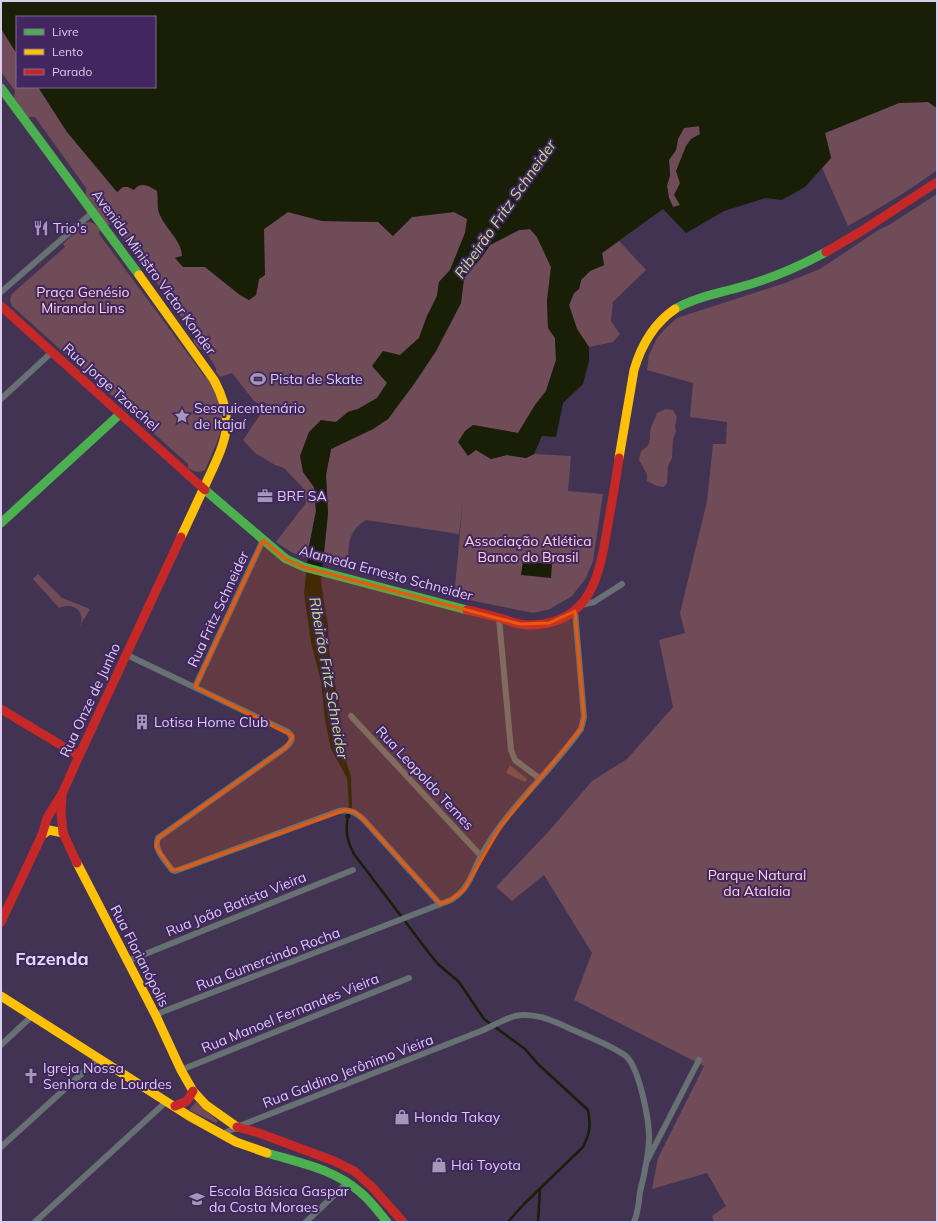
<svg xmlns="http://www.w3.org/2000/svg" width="938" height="1223" viewBox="0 0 938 1223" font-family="Mulish,sans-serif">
<rect width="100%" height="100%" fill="#423352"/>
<g fill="#704b58">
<path d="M1,28l16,26v33h21l29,45 50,60 6,-5h13l3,-2h9l9,6c2,8 -1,16 3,24 6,14 22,26 22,41l-7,2 30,9 35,28 9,5 7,-5 3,-16 5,-4v-46l24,-17 34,9 56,1 15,14 19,-19 42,-5 14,7 -3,14 -15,37 -11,12 -2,14 -10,20 -8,22 -19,17 -13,28 -10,15 -19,11 -10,3 -12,10 -33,50 11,15 2,24 -9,47 -16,-6 -15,-10 30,-39 -3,-15 -19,-20 -9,-3 -20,-12 -12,-13 23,-34 -1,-4 -6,2 -5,-3 -22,-28 -12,4 -4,-5v-4c-3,-5 -7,-13 -12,-16 -8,-6 -11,-8 -11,-19l-79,-109 -7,1 -21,-30v-7l-51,-71h-7l-14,-19 1,-7 -14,-19z"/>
<path d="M928,102l9,6v62c-28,21 -59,39 -89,56l-26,-58 9,-11 -6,-24 74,-30z"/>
<polygon points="699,126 700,134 691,139 677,171 680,183 680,206 673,207 669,198 667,186 670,175 669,160 676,150 678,139 684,128"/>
<polygon points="937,194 937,1222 714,1222 712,1216 726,1206 707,1173 652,1189 658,1158 704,1066 574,1000 592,953 544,875 512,901 496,887 549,831 592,781 627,759 673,707 659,640 685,633 680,613 707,501 713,444 726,444 727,422 690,417 693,383 647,370 649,355 656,340 663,331 677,318 785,283 820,269 880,229 889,225"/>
<path d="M90,222l5,2 5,6 -1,4 106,143h3c24,41 14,53 -3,93 -6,3 -11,2 -17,-2v-4l-176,-158c-2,-5 -3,-8 1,-13l52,-46 -2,-3 22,-21z"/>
<path d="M530,229l7,8 14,30 -4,34 1,27 7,10 1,22 -10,31 -11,14 -17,28 -45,-8 3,25 15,9 16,-4 19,3 8,-4 37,2 -3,35 35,3 -10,67 -7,17 -14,18 -22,13 -17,4 -79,-16 9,-96 -4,33 -93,-14c-19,12 -17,24 -18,44l-25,-3 5,-48 -2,-38 5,-26 42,-20 15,-10 26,-35 22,-33 25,-48 3,-25 17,-20 9,-13 29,-15z"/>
<polygon points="619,241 646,270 613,302 611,321 620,334 613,342 589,347 577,329 569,305 574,293 579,289 581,280 590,271 604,265 602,253"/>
<path d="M666,409l7,1 4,7 -2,9 1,6 -3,7 -1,19 -4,8 -1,17 -3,4 -7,-1 -10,-5v-7l-8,-14 2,-9c11,-7 8,-8 9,-19 1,-6 5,-13 7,-19z"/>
<path d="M38,574l24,24 28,11 -10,17c6,-15 -7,-24 -21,-18l-26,-29z"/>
<polygon points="510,765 527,779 525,782 506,773"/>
<polygon points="196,1102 218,1121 216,1123 189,1110"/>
</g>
<g fill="#191f07" fill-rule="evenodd">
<path d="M1,1h936v107l-9,-6 -29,1 -74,30 6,25 -26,29 -23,13 -16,-2 -42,13 -38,22 -23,-24 -61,44 2,12 -14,6 -9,9 -2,9 -5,4 -5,12 8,24 12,18v14l-6,23 -20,19 -7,34 -14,-1 -8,18 -8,4 -19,-3 -16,4 -15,-9 -8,6 -10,-14 7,-11 8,-6 45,8 17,-28 11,-14 10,-31 -1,-22 -7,-10 -1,-27 4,-34 -14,-30 -7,-8 -11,1 -29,15 -9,13 -17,20 -3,25 -25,48 -22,33 -26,35 -15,10 -42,20 -5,26 2,38 -7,70 7,43 1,25 10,54 2,39 10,33 1,29 -2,12h-5l4,-12 -2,-28 -16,-29 -6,-29 -4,-39 -10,-38 -7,-50 5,-47 7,-35 -2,-24 -11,-15 -3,-16 9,-24 12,-12 15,2 12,-10 10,-3 19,-11 10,-15 -15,-17 11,-15 17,4 19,-17 8,-22 10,-20 2,-14 11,-12 15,-37 2,-14 -13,-7 -42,5 -19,19 -15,-14 -56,-1 -34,-9 -24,17 1,46 -6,4 -3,16 -7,5 -9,-5 -35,-28h-22l-8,-9 7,-2c0,-15 -16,-27 -22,-41 -4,-8 -1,-16 -3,-24 -8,-5 -17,-10 -23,-1l-6,-3h-5l-6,5 -50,-60 -29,-45h117v-70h-138v37l-16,-25zM699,126l1,8 -9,5 -5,7 -10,25 4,12 -6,12 6,10 -7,2 -4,-9 -2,-12 3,-11 -1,-15 7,-10 2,-11 6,-11z"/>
<polygon points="523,561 552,564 551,578 521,575"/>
</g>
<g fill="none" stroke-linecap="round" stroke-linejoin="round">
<g stroke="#191f07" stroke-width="2.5">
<path d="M348,816c-3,15 -1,25 6,38l75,99 9,11 21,18 25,37 41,30 13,15 50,46c3,15 2,23 -5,37l-59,57 -16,18"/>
<polyline points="538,1222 540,1189"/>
</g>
<g stroke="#677073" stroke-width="6">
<polyline points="1,292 93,212"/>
<polyline points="1,399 51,353"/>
<polyline points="581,605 594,602 622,584"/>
<polyline points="499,618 511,750 515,760 539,778"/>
<path d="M127,655l161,77c7,6 3,11 -3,16l-127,90c-5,11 7,22 14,32l3,1 6,-2 158,-58c10,-2 16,1 24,8l77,85"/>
<polyline points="195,687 263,540"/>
<polyline points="351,716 481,856"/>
<polyline points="128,961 353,870"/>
<path d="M156,1016l6,-4 289,-112c18,-11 21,-27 30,-44 26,-48 69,-83 100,-127l3,-12 -9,-106"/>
<polyline points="1,1045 32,1016"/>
<polyline points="181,1070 409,978"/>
<path d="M223,1134l14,-7 244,-96c11,-5 22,-11 34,-15 22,-5 44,8 63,16 15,7 37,15 49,25 13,14 23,66 22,84 -1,17 -5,35 -9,51 -1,10 -2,21 -6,30"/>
<polyline points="1,1147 99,1058"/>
<polyline points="648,1159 699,1060"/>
<polyline points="35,1222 167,1101"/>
<polyline points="306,1222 348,1182"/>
</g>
<g stroke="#4caf50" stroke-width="9">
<polyline points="1,88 139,275"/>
<path d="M675,309c20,-12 46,-16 69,-23 29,-8 56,-20 82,-34"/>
<polyline points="205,490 286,559 304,567 467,610"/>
<polyline points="1,523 120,414"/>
<path d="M267,1153c33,10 67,16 93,39 10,8 19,20 27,30"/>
</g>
<g stroke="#ffc107" stroke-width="9">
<path d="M139,275l75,105c22,41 12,60 -6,99 -9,19 -18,39 -27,58"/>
<path d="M619,458l15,-88c7,-24 19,-46 41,-61"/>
<polyline points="42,835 49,830 63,833"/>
<polyline points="77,863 156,1016 181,1070 193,1091 206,1105 237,1127"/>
<polyline points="1,996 189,1116 236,1142 267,1153"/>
</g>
<g stroke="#c62828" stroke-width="9">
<polyline points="826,252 860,232 937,182"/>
<polyline points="1,306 205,490"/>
<path d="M467,610c11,2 22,5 33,8 9,3 19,7 29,7 63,0 71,-52 79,-101 4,-22 8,-44 11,-66"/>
<polyline points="1,709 79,756 62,794 61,812 63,833 77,863"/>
<polyline points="79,756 181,537"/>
<polyline points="1,922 42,835 47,818 62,794"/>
<polyline points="175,1106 187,1101 193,1091"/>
<polyline points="237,1127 259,1133 334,1161 354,1171 372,1187 403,1222"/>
</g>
</g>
<path fill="#e8590c" fill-opacity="0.2" stroke="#e8590c" stroke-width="3" stroke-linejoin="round" d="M263,540l23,19 18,8 216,57 29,-1 26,-12 9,106 -3,12 -80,97 -37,64 -13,10 -11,4 -77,-85 -8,-7 -10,-2 -164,59 -9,1 -16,-23 2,-9 127,-90 8,-12 -98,-49z"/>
<defs>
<symbol id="restaurant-bare" viewBox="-9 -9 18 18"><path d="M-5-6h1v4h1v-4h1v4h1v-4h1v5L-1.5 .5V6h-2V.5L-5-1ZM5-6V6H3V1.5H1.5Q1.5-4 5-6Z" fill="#a597b8" stroke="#41265f" stroke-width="2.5" paint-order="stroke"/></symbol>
<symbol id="stadium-bare" viewBox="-9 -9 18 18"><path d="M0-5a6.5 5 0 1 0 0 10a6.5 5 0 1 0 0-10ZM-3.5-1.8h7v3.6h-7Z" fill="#a597b8" stroke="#41265f" stroke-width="2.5" paint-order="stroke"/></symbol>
<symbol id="sight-bare" viewBox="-9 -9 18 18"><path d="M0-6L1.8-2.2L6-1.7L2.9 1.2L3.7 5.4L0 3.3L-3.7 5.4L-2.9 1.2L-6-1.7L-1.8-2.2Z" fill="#a597b8" stroke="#41265f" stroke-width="2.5" paint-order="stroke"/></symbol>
<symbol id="office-bare" viewBox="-9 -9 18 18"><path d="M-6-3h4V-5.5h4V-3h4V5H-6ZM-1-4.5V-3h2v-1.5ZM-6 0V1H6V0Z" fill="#a597b8" stroke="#41265f" stroke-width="2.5" paint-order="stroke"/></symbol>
<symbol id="building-bare" viewBox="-9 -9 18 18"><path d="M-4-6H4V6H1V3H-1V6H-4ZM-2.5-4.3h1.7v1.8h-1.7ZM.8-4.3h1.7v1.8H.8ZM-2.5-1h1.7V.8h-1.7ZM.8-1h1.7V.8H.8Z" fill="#a597b8" stroke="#41265f" stroke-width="2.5" paint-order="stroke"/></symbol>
<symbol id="church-bare" viewBox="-9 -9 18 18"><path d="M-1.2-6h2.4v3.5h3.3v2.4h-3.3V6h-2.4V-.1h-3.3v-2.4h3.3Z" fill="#a597b8" stroke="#41265f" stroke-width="2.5" paint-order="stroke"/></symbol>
<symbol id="shop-bare" viewBox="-9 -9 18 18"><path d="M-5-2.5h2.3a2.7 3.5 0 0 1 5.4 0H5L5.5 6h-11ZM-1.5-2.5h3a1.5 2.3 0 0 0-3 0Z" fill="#a597b8" stroke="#41265f" stroke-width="2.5" paint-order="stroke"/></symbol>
<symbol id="school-bare" viewBox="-9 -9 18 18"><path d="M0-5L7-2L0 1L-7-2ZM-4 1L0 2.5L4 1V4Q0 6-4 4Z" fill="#a597b8" stroke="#41265f" stroke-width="2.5" paint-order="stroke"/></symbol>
</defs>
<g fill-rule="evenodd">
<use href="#restaurant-bare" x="30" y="217" width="22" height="22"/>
<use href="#stadium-bare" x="247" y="368" width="22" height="22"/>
<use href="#sight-bare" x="171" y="405" width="22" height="22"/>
<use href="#office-bare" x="254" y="485" width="22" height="22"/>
<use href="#building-bare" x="131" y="711" width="22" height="22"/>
<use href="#church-bare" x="20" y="1065" width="22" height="22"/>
<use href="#shop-bare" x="391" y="1106" width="22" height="22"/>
<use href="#shop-bare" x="428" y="1154" width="22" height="22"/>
<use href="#school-bare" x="186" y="1188" width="22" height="22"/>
</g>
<g text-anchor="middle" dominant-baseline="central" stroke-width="4" stroke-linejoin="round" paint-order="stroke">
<g font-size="14" fill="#dacdef" stroke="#41265f" text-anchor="start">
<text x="53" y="228">Trio's</text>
<text x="270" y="379">Pista de Skate</text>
<text x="194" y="408">Sesquicentenário<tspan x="194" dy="16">de Itajaí</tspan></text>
<text x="277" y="496">BRF SA</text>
<text x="154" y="722">Lotisa Home Club</text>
<text x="43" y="1068">Igreja Nossa<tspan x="43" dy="16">Senhora de Lourdes</tspan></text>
<text x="414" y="1117">Honda Takay</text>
<text x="451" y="1165">Hai Toyota</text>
<text x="209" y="1191">Escola Básica Gaspar<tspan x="209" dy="16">da Costa Moraes</tspan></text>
</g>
<g font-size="14" fill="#dacdef" stroke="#41265f">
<text transform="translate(154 272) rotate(54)">Avenida Ministro Victor Konder</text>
<text transform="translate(111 387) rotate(42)">Rua Jorge Tzaschel</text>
<text transform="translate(386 573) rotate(15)">Alameda Ernesto Schneider</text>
<text transform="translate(218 609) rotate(-65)">Rua Fritz Schneider</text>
<text transform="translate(90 700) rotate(-65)">Rua Onze de Junho</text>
<text transform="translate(425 778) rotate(47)">Rua Leopoldo Ternes</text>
<text transform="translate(236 904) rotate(-22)">Rua João Batista Vieira</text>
<text transform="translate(140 956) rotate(63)">Rua Florianópolis</text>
<text transform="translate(268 959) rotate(-21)">Rua Gumercindo Rocha</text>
<text transform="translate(290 1013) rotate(-22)">Rua Manoel Fernandes Vieira</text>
<text transform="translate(348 1071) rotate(-21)">Rua Galdino Jerônimo Vieira</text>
</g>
<g font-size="14" fill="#fcd2db" stroke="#41265f">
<text x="83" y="292">Praça Genésio<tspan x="83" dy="16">Miranda Lins</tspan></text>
<text x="528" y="541">Associação Atlética<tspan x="528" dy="16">Banco do Brasil</tspan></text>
<text x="757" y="875">Parque Natural<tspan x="757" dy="16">da Atalaia</tspan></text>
</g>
<g font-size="15" font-style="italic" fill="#c3df85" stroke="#41265f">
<text transform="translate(505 209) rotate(-55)">Ribeirão Fritz Schneider</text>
<text transform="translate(329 678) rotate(80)">Ribeirão Fritz Schneider</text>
</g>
<g font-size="18" font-weight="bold" fill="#e6dbf7" stroke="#41265f">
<text x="52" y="958">Fazenda</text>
</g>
</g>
<rect width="938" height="1223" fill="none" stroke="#dacdef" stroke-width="4"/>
<rect x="16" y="16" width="140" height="72" fill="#41265f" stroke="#7e6999"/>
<rect x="24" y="29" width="20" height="6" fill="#4caf50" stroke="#7e6999"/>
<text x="52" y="36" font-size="12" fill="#dacdef">Livre</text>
<rect x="24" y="49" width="20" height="6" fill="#ffc107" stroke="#7e6999"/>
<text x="52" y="56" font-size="12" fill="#dacdef">Lento</text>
<rect x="24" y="69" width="20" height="6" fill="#c62828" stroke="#7e6999"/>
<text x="52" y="76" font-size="12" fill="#dacdef">Parado</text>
</svg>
